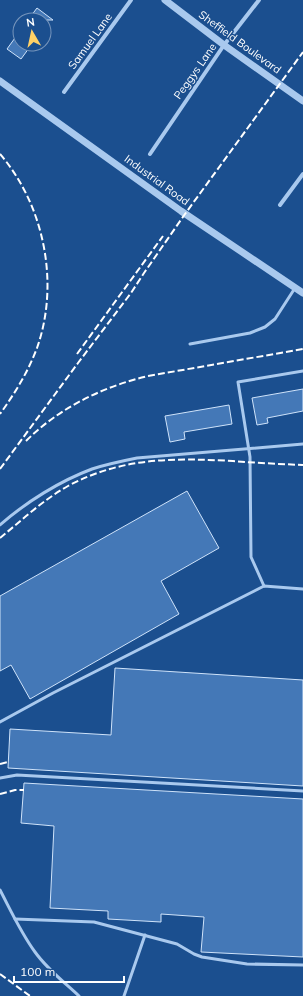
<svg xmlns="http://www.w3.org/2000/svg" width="303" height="996" viewBox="0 0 303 996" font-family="Mulish,sans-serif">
<rect width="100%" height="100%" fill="#1b4f8f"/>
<g fill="#4478b7" stroke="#cfe3fa">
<polygon points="37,8 53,20 28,20"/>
<polygon points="20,31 20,44 32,44 21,59 7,49"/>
<polygon points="303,389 303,411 267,418 268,423 257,425 252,398"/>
<polygon points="229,405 232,424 184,432 185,439 170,442 165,416"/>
<polygon points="187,491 219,548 161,581 179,614 30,699 11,665 0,671 0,596"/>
<polygon points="115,668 303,680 303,786 8,768 10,729 111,735"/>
<polygon points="24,783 303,799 303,957 201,952 204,917 161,914 161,922 108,919 108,911 50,908 54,826 21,823"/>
</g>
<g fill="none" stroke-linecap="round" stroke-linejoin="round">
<g stroke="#a9c9ee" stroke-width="3">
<polyline points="190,344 250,333 265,327 275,319 295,288"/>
<path d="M0,525c26,-23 60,-44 92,-56 15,-5 30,-8 45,-11l166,-14"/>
<polyline points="264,586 251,557 250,457 238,382 303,371"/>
<polyline points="0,722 53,693 264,586 303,589"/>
<polyline points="0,778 17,775 303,791"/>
<path d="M0,890c11,21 21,43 35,62 12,17 29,30 44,44"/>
<polyline points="15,919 94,922 177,944 194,954 202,957 247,964 303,965"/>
<polyline points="124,996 145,935"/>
</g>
<g stroke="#a9c9ee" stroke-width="4">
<polyline points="64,92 131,0"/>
<polyline points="150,154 224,45 259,0"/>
<polyline points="280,205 303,174"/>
</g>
<g stroke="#a9c9ee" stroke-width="7">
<polyline points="165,0 224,45 303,101"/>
<polyline points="0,81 181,211 303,293"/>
</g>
<g stroke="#fff" stroke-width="2" stroke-dasharray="7 3" stroke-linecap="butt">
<path d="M0,154c44,51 60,129 37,194 -9,24 -22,45 -37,66"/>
<polyline points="77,354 163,236"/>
<path d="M26,441c33,-33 76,-54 122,-65l155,-27"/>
<polyline points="0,469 78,363 131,293 144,273 185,214 303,52"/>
<path d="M0,538c22,-18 43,-38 68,-52 54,-29 106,-28 165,-25 23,2 47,3 70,4"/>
<polyline points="0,764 8,762"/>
<polyline points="0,794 15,790 24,790"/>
<polyline points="0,974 30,996"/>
</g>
</g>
<g text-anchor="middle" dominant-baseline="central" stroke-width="3" stroke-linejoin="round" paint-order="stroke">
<g font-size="11" fill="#fff" stroke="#1b4f8f">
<text transform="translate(90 41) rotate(-54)">Samuel Lane</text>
<text transform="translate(240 42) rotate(36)">Sheffield Boulevard</text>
<text transform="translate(195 71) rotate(-55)">Peggys Lane</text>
<text transform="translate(157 180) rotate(36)">Industrial Road</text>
</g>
</g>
<g transform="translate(32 32) rotate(351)"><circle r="19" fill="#1b4f8f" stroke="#7695bc"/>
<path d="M0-3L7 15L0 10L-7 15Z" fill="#ffd166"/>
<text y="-6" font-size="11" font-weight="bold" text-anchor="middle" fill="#ffffff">N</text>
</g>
<path d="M14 976v6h110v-6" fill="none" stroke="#ffffff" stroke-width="2"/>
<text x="20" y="976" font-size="12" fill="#ffffff" stroke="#1b4f8f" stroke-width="3" paint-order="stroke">100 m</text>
</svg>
